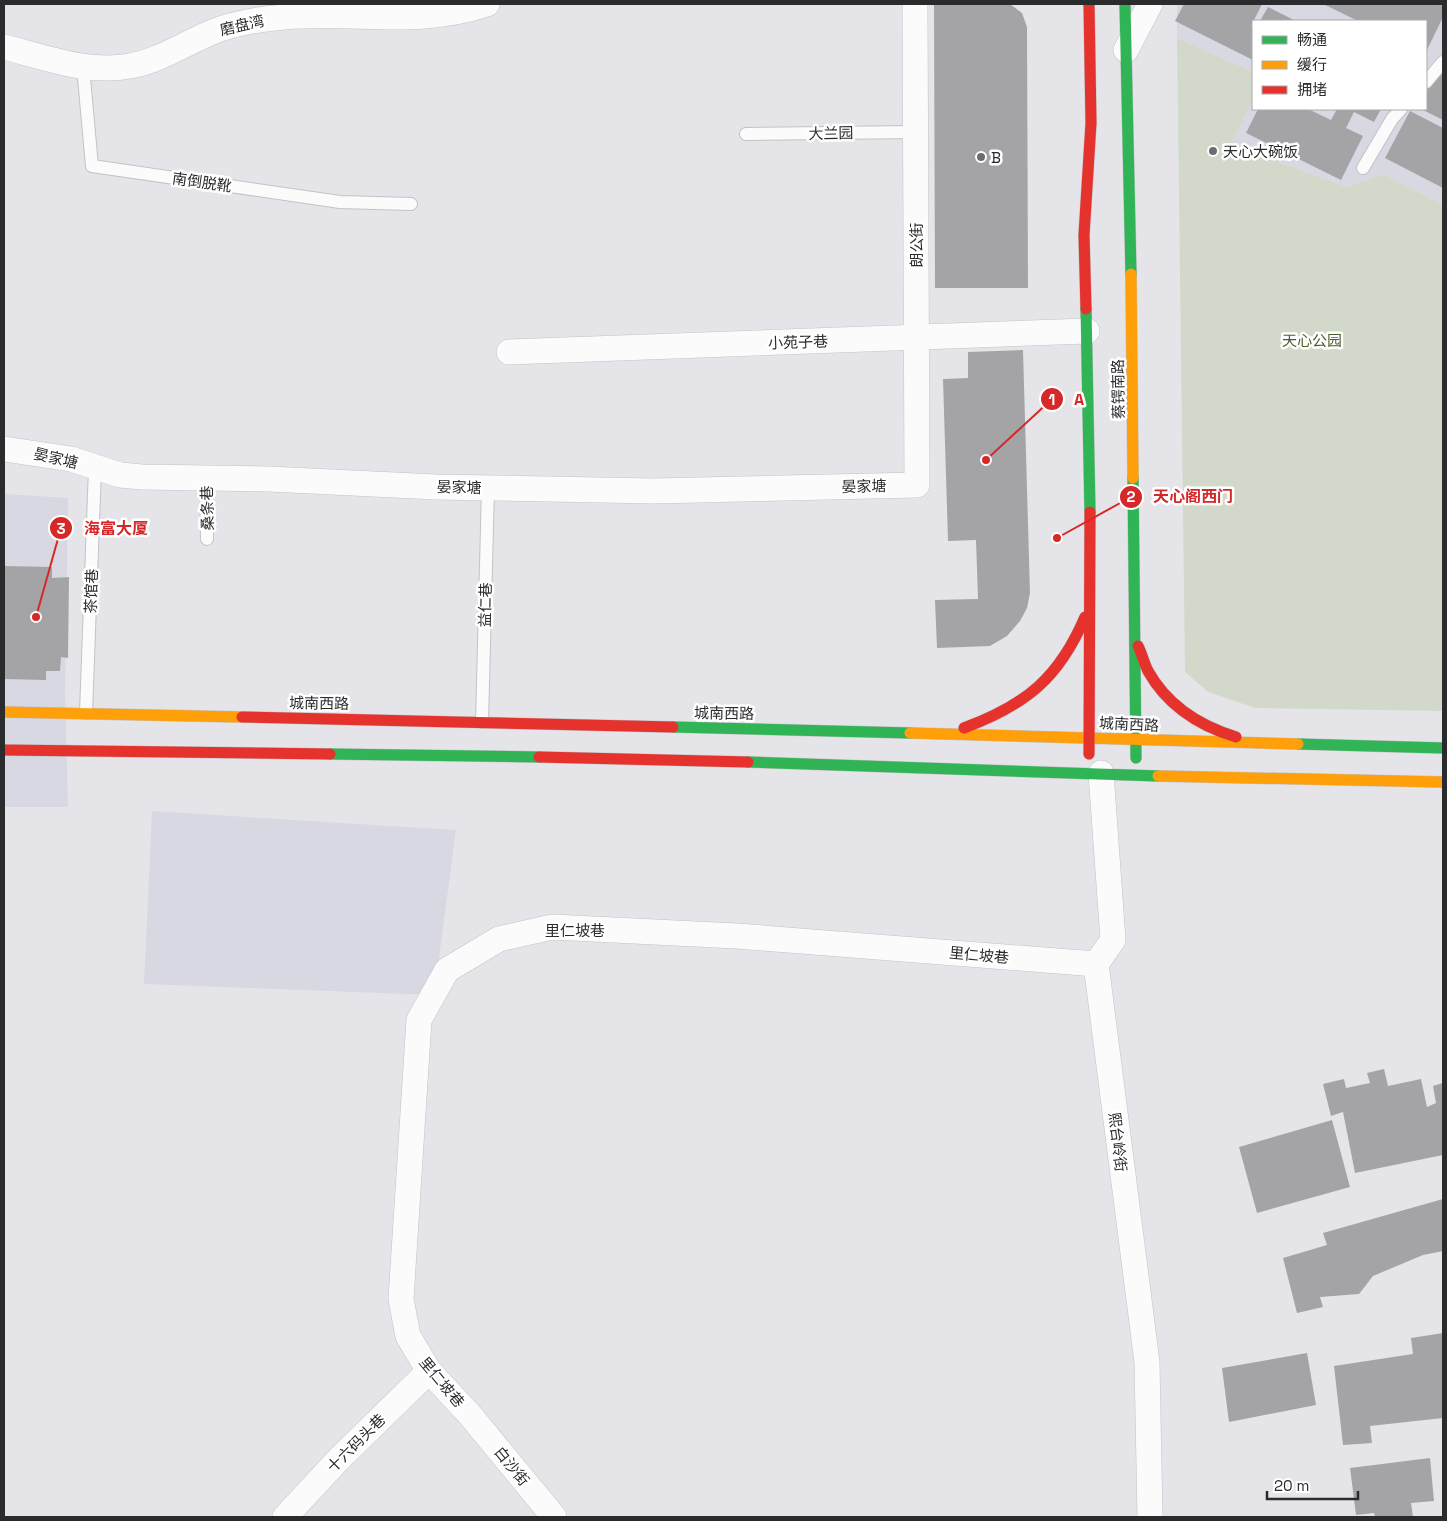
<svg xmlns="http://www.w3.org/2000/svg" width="1447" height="1521" viewBox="0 0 1447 1521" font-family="'Space Grotesk','Noto Sans SC',sans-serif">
<rect width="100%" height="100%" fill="#e5e5e9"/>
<g fill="#d7d8e1">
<polygon points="1177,4 1443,4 1443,205 1383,174 1347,187 1231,145 1253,100 1253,109 1426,109 1426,21 1253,21 1253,72 1177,38"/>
<polygon points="4,494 68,498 65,694 68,807 4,807"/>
<polygon points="152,811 456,830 434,995 144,984"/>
</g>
<polygon fill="#d2d9cb" points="1177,38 1253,72 1253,100 1231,145 1347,187 1383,174 1443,205 1443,711 1255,708 1208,692 1185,672"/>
<g fill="#a4a4a7">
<polygon points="934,4 1010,4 1022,13 1027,27 1028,288 935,288"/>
<polygon points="1184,4 1262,4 1251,26 1253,27 1253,60 1175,21"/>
<polygon points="1323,4 1443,4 1443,17 1426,52 1426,21 1358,21"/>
<polygon points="1268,7 1296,21 1260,21"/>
<polygon points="1443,57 1443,120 1421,109 1426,109 1426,90"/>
<polygon points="1258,109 1308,109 1331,120 1337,109 1381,109 1374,122 1354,112 1346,128 1363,136 1341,180 1246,133"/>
<polygon points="1410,111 1443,128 1443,188 1385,158"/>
<polygon points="1023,350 1030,593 1027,608 1020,621 1007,636 990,646 937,648 935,600 978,599 976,540 948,541 943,379 968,378 968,352"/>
<polygon points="4,566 52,567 52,578 69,577 68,658 61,657 60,671 46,671 46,680 4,679"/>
<polygon points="1384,1069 1388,1086 1421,1079 1427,1107 1436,1103 1433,1086 1443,1083 1443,1155 1355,1173 1343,1112 1331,1116 1323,1084 1344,1079 1346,1088 1370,1083 1367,1073"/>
<polygon points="1332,1120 1350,1187 1257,1213 1239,1147"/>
<polygon points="1443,1199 1443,1251 1423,1255 1373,1276 1359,1294 1320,1297 1323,1307 1297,1313 1283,1258 1327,1245 1323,1233"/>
<polygon points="1443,1333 1443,1418 1370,1426 1372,1443 1343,1445 1334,1366 1413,1354 1411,1338"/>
<polygon points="1307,1353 1316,1405 1229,1422 1222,1368"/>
<polygon points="1430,1458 1434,1501 1411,1503 1413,1517 1375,1517 1374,1513 1356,1515 1350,1468"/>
</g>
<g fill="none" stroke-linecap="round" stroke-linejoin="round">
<defs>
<g id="lane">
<polyline points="83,67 92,166 340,202 411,204"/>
<polyline points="1426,82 1443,62"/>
<polyline points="746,134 916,132"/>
<polyline points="1363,168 1392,119 1401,109"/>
<polyline points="206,478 207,539"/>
<polyline points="86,713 95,468"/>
<polyline points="482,722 488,488"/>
</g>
<g id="street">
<path d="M4,47c40,10 84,27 126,19 29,-5 54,-22 80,-33 23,-10 50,-14 74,-16 72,-7 131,11 203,-13"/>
<polyline points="1126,50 1150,4"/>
<polyline points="509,352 1087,331"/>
<polyline points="4,449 71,459 120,475 142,477 269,479 436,487 654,491 917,485 915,4"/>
<polyline points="1101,773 1113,940 1096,964 1147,1362 1150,1517"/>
<polyline points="285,1517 338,1460 429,1371"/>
<polyline points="554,1517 470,1415 429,1371 408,1336 401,1299 419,1020 447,970 499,939 552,927 737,936 1096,964"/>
</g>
<g id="fast">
<polyline points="1125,4 1131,274"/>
<polyline points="1086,309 1090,512"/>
<polyline points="1133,478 1136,758"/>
<polyline points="673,727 910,733"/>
<polyline points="1298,744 1443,748"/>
<polyline points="330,754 539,757"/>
<polyline points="748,762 1158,776"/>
</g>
<g id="slow">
<polyline points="1131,274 1133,478"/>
<polyline points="4,712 242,717"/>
<polyline points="910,733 1298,744"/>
<polyline points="1158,776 1443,782"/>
</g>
<g id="jam">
<polyline points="1086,309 1084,235 1091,123 1089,4"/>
<path d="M1138,646c4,8 6,17 10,25 19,34 52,55 88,66"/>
<polyline points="242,717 673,727"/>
<path d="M964,728c62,-23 95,-50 121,-111"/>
<polyline points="4,750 330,754"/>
<polyline points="1089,754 1090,512"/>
<polyline points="539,757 748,762"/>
</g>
</defs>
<use href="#lane" stroke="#c3c3c6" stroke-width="14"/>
<use href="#street" stroke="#c3c3c6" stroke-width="26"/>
<use href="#fast" stroke="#c3c3c6" stroke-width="12"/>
<use href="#slow" stroke="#c3c3c6" stroke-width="12"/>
<use href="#jam" stroke="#c3c3c6" stroke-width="12"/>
<use href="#lane" stroke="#fbfbfc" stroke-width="12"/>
<use href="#street" stroke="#fbfbfc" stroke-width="25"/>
<use href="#fast" stroke="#30b455" stroke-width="11"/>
<use href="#slow" stroke="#ff9f0a" stroke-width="11"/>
<use href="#jam" stroke="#e5322d" stroke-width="11"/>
</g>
<g fill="#6b6c6f" stroke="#fff" stroke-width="2">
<circle cx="1213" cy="151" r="5"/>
<circle cx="981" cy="157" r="5"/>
</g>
<g text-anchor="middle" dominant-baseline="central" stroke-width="5" stroke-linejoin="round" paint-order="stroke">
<g font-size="15" fill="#2a2b2d" stroke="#fff">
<text transform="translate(242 25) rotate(-13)">磨盘湾</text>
<text transform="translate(831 133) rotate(-1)">大兰园</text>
<text transform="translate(202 182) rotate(8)">南倒脱靴</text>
<text transform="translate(916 245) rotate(-90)">朗公街</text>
<text transform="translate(798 342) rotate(-2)">小苑子巷</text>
<text transform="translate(1118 389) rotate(-91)">蔡锷南路</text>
<text transform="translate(56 458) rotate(13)">晏家塘</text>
<text transform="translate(864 486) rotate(-1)">晏家塘</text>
<text transform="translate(459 487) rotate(1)">晏家塘</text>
<text transform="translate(207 508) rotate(-91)">桑条巷</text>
<text transform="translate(91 591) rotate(-88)">茶馆巷</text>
<text transform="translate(485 605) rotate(-89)">益仁巷</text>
<text transform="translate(319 703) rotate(1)">城南西路</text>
<text transform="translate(724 713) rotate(1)">城南西路</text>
<text transform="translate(1129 724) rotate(3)">城南西路</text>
<text x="575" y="930">里仁坡巷</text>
<text transform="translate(979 955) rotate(5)">里仁坡巷</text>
<text transform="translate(1118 1142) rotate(83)">熙台岭街</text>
<text transform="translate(442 1382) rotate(50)">里仁坡巷</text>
<text transform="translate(356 1443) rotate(-45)">十六码头巷</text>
<text transform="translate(512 1466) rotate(51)">白沙街</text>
</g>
<g font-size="15" fill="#2a2b2d" stroke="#fff" text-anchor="start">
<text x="1223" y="151">天心大碗饭</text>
<text x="991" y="157">B</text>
</g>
<g font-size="15" fill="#495e2b" stroke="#fff">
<text x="1312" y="340">天心公园</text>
</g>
</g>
<path fill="none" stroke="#d62828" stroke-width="2" d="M986 460L1052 399M1057 538L1131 497M36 617L61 528"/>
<g fill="#d62828" stroke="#fff" stroke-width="2">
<circle cx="986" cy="460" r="5"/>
<circle cx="1057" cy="538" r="5"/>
<circle cx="36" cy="617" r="5"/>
<circle cx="1052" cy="399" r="12"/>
<circle cx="1131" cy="497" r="12"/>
<circle cx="61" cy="528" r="12"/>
</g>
<g font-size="15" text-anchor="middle" font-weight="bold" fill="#fff">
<text x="1052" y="405">1</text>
<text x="1131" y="502">2</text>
<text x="61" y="534">3</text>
</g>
<g font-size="16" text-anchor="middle" font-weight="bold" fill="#d62828" stroke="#fff" stroke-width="5" stroke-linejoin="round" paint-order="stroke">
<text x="1079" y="405">A</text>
<text x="1193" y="502">天心阁西门</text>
<text x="116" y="534">海富大厦</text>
</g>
<rect width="1447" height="1521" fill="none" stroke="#2a2b2d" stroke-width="10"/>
<rect x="1252" y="20" width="175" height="90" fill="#ffffff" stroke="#aaaaab"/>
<rect x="1262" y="36" width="25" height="8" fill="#30b455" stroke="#aaaaab"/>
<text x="1297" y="45" font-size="15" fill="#2a2b2d">畅通</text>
<rect x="1262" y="61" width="25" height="8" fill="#ff9f0a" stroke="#aaaaab"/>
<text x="1297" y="70" font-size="15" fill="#2a2b2d">缓行</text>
<rect x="1262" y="86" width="25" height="8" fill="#e5322d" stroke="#aaaaab"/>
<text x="1297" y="95" font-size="15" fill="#2a2b2d">拥堵</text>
<path d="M1267 1491v8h91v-8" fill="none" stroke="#2a2b2d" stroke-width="2.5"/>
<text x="1274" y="1491" font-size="15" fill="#2a2b2d" stroke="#ffffff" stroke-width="4" paint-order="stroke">20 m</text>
</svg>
